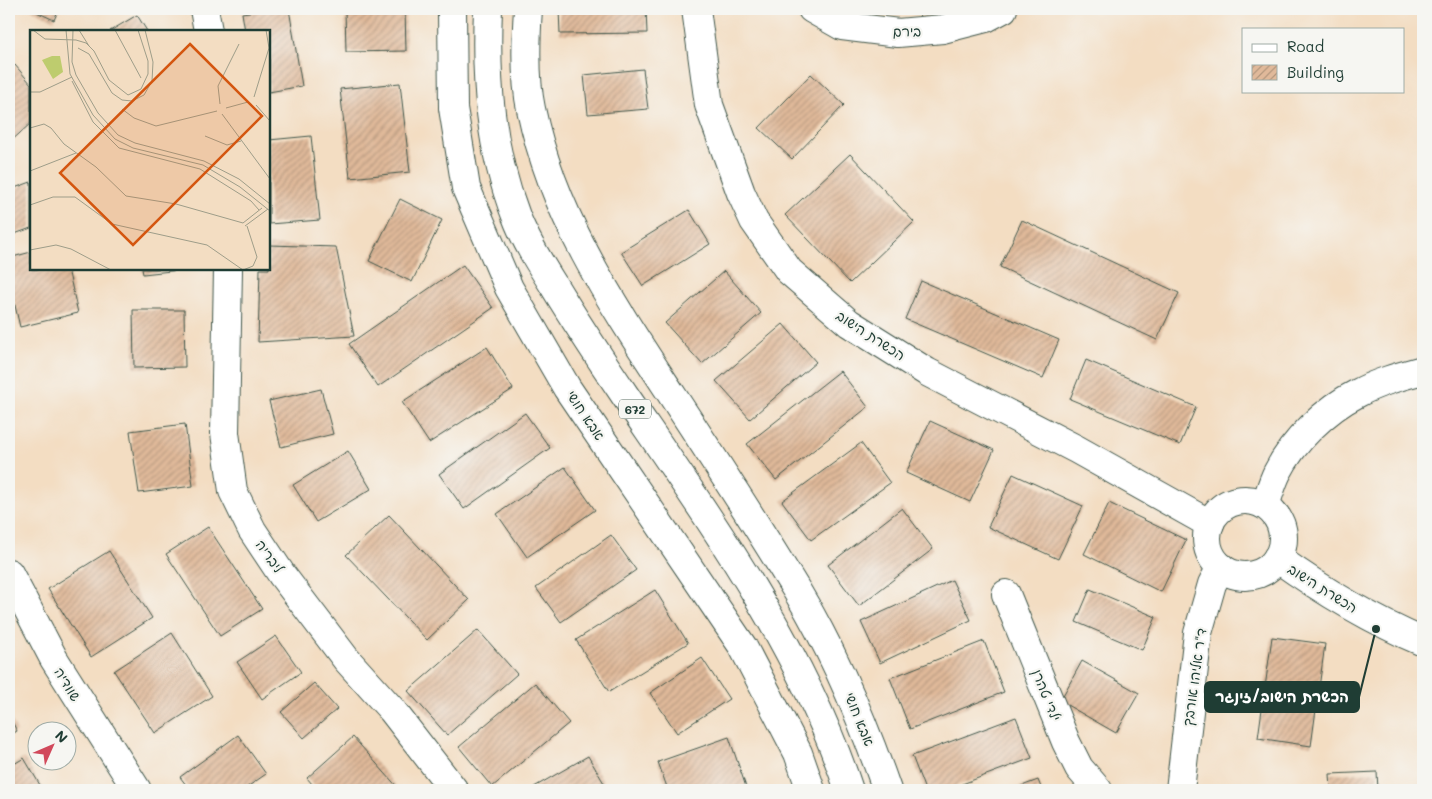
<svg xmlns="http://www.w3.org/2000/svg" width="1432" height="799" viewBox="0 0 1432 799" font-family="Mali,'Playpen Sans Hebrew',sans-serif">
<defs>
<pattern id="building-hatch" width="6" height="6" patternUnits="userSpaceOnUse" patternTransform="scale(1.25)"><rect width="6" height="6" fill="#e0b99a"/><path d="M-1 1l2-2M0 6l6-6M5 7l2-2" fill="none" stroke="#b5987e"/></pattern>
</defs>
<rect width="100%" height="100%" fill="#f6f6f2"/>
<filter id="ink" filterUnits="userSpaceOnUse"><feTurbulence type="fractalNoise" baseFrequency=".02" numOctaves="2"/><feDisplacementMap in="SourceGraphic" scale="10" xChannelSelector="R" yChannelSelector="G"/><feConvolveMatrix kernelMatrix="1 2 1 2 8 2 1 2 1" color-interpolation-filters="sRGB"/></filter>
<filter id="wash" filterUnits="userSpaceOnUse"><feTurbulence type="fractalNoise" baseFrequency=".0096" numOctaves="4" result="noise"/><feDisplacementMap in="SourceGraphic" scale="20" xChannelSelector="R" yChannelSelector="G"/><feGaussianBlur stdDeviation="1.12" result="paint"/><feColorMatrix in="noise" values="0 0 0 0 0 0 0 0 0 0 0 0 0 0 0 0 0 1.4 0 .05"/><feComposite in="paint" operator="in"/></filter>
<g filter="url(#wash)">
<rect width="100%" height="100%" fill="#f3ddc2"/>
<g id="blocks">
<g fill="url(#building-hatch)">
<polygon points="30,9 59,9 54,20"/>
<polygon points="269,9 289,9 302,86 269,92 269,31 245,31 242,13"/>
<polygon points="345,9 405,9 406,51 346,52"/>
<polygon points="559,9 646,9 647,33 560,34"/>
<polygon points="137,15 147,31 110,31"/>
<polygon points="15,65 31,84 31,123 9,143 9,70"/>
<polygon points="643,69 648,109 588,114 584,75"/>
<polygon points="811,74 844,105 792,159 759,128"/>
<polygon points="400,83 410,172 350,178 340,89"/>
<polygon points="311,136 320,220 269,224 269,140"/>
<polygon points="850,154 914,222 850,283 785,215"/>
<polygon points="31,182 31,228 9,236 9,190"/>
<polygon points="400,199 442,220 412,282 369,261"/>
<polygon points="689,210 710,244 643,286 621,252"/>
<polygon points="1022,220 1179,293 1157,340 1000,267"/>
<polygon points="269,245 336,247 354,336 258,342 260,269 269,269"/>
<polygon points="31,252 31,269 68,269 78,313 20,327 9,280 9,258"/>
<polygon points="463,265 493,308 378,387 349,344"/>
<polygon points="142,269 179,269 180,270 143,274"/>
<polygon points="724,271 761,313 702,364 665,323"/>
<polygon points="921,281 1059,340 1043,378 905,319"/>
<polygon points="133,310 184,310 185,367 134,368"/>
<polygon points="783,324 816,362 750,419 716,381"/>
<polygon points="487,347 513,389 429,443 402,402"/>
<polygon points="1086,360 1196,407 1180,445 1070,399"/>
<polygon points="840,371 868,407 776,480 747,444"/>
<polygon points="321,389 333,434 281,447 269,401"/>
<polygon points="525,413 550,448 464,509 439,474"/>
<polygon points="930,421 994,450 970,502 906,473"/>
<polygon points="185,424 193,486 139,493 130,431"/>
<polygon points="861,443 890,483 811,540 782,501"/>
<polygon points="348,451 371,489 316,522 293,485"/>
<polygon points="565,467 595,510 527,557 497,514"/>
<polygon points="1013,474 1083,506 1058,559 988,527"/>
<polygon points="1109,503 1186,540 1161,592 1084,554"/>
<polygon points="902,508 933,549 859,606 828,565"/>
<polygon points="389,515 469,600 427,640 346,555"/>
<polygon points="208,527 262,609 220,636 166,554"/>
<polygon points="611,535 636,570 561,622 536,588"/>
<polygon points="109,551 152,618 91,657 48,589"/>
<polygon points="952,580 971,620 880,663 861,622"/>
<polygon points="1090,589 1156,617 1142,650 1076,622"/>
<polygon points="655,590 688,643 609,692 576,640"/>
<polygon points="478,630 517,674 447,735 408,691"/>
<polygon points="172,633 212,696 155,733 114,671"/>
<polygon points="276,636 301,672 262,699 237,662"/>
<polygon points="1272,637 1325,644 1311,746 1258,738"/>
<polygon points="984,641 1004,692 910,729 890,678"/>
<polygon points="702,658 729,699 677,733 650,693"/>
<polygon points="1082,661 1139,693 1116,733 1060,701"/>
<polygon points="314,683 337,709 304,738 281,712"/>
<polygon points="535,683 569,723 492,787 459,747"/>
<polygon points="9,716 17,731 9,736"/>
<polygon points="1016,717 1032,758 946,790 925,790 912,756"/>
<polygon points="238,735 266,774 243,790 190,790 180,777"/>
<polygon points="353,737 400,790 317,790 307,778"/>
<polygon points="729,737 746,787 737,790 668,790 658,762"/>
<polygon points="588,756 608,790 529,790"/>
<polygon points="24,758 43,790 9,790 9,767"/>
<polygon points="1377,772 1378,790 1331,790 1330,774"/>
<polygon points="1038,780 1042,790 1011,790"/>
</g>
</g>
</g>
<g filter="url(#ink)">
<use href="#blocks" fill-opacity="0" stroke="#3f5549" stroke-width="1"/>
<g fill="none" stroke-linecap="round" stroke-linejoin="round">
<defs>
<g id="minor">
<polyline points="204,9 208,31"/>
<polyline points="452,9 453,108 466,188 509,288 567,388 743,647 798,753 811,790"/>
<polyline points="696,9 709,105 741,193 754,221 789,271 849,323 927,372 1076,449 1210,524"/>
<polyline points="812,9 842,26 898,33 943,29 986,18 1003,9"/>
<polyline points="228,269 225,433 233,491 252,530 282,575 346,659 392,710 454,790"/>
<circle cx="1245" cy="538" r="38"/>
<path d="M1265,505c4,-10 7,-22 12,-32 16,-32 49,-64 81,-80 20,-11 43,-17 65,-23"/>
<path d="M1277,558c46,33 95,62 146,84"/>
<polyline points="9,573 54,659 137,790"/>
<polyline points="1006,594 1066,742 1079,768 1098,790"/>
<polyline points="1180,790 1198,633 1212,584 1221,567"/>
</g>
<g id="major">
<path d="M488,9c-3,71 2,140 28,207 9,24 24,48 38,70 23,38 47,74 72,111 84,123 176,250 223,393"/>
<path d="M528,9c-2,29 -3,72 3,100 22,107 82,196 141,286 42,64 85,130 125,196 38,63 66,130 90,199"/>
</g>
</defs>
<use href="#minor" stroke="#3f5549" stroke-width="30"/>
<use href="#major" stroke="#3f5549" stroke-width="30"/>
<use href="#minor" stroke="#fff" stroke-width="28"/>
<use href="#major" stroke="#fff" stroke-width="28"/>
</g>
</g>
<g text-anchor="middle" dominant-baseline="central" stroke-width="4.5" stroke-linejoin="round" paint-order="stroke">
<rect fill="#f6f6f2" stroke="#60746d" stroke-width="1" x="619" y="399.5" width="32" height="19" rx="4"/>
<g font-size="12" font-weight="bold" fill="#1f3d34">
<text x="635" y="409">672</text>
</g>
<g font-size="14" fill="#1f3d34" stroke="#f6f6f2">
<text transform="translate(907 31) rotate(-1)">בירם</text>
<text transform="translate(871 335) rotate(33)">הכשרת הישוב</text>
<text transform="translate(586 415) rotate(56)">אבא חושי</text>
<text transform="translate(270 556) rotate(55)">ליבריה</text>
<text transform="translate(1323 588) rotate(32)">הכשרת הישוב</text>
<text transform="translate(1194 677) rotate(-82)">ד"ר אליהו אורבך</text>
<text transform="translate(68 684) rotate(59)">שוודיה</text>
<text transform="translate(1047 695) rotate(68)">ילדי טהרן</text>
<text transform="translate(860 719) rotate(68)">אבא חושי</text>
</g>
</g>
<g transform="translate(30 30)">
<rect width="240" height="240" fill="#f3ddc2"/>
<path d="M22,26h8l3,16 -10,7 -11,-19z" fill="#becc6e"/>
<path fill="none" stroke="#9e9d89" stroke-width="1" d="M3,0l12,9 31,1 10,3 8,8 15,29 19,15 13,-6 7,-15v-13l-10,-31M36,0l4,44 23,41 22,24 18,9 70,17 37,22 30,24M43,0l-1,32 4,13 22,38 20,22 17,8 69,18 35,18 31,25M49,0l10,16M85,0l26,48M48,18l11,6 23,39 10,7 10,1 12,-6 8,-14 1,-19 -8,-32M42,51l21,41 26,26 81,21 51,32 8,9M0,62h10l32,-15M224,67l15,-49 -3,-18M190,74l-2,-18 21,-42M226,75l14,16M196,78l22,-6M92,79l12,9 22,8 61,-15M192,84l48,65M0,98l14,-4 7,4 13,16 32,23 30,29 50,8 67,19M175,106l22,9 14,-4M0,141l46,-18M0,175l23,-8h22l37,27 95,21 36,25M213,193l19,-15M215,196l23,-17M0,220l26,-5 15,4 40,21M213,240l10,-4 4,-9 -10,-31"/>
<path fill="#d45610" fill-opacity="0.15" stroke="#d45610" stroke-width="2.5" d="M160,14l72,72 -129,129 -73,-72z"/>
<rect width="240" height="240" fill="none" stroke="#1f3d34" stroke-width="2.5"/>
</g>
<path fill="none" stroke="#1f3d34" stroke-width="2" d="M1376 629L1359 697"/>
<circle fill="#1f3d34" stroke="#f6f6f2" stroke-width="2" cx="1376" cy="629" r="5"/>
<rect fill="#1f3d34" stroke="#1f3d34" stroke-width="2" x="1205" y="682" width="154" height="30" rx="5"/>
<g font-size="15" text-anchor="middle" font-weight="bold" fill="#fff">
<text x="1282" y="702">הכשרת הישוב/זינגר</text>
</g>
<rect width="1432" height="799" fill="none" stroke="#f6f6f2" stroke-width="30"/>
<rect x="1242" y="28" width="162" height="65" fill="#f6f6f2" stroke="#a0aca6"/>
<rect x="1252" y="44" width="25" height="8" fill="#ffffff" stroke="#a0aca6"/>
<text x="1287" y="52" font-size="15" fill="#1f3d34">Road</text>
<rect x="1252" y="65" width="25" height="15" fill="url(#building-hatch)" stroke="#a0aca6"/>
<text x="1287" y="78" font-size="15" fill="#1f3d34">Building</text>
<g transform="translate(52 746) rotate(45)"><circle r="24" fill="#f6f6f2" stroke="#a0aca6"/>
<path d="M0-4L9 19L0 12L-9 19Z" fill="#d1495b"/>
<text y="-8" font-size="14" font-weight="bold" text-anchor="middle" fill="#1f3d34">N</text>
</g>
</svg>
